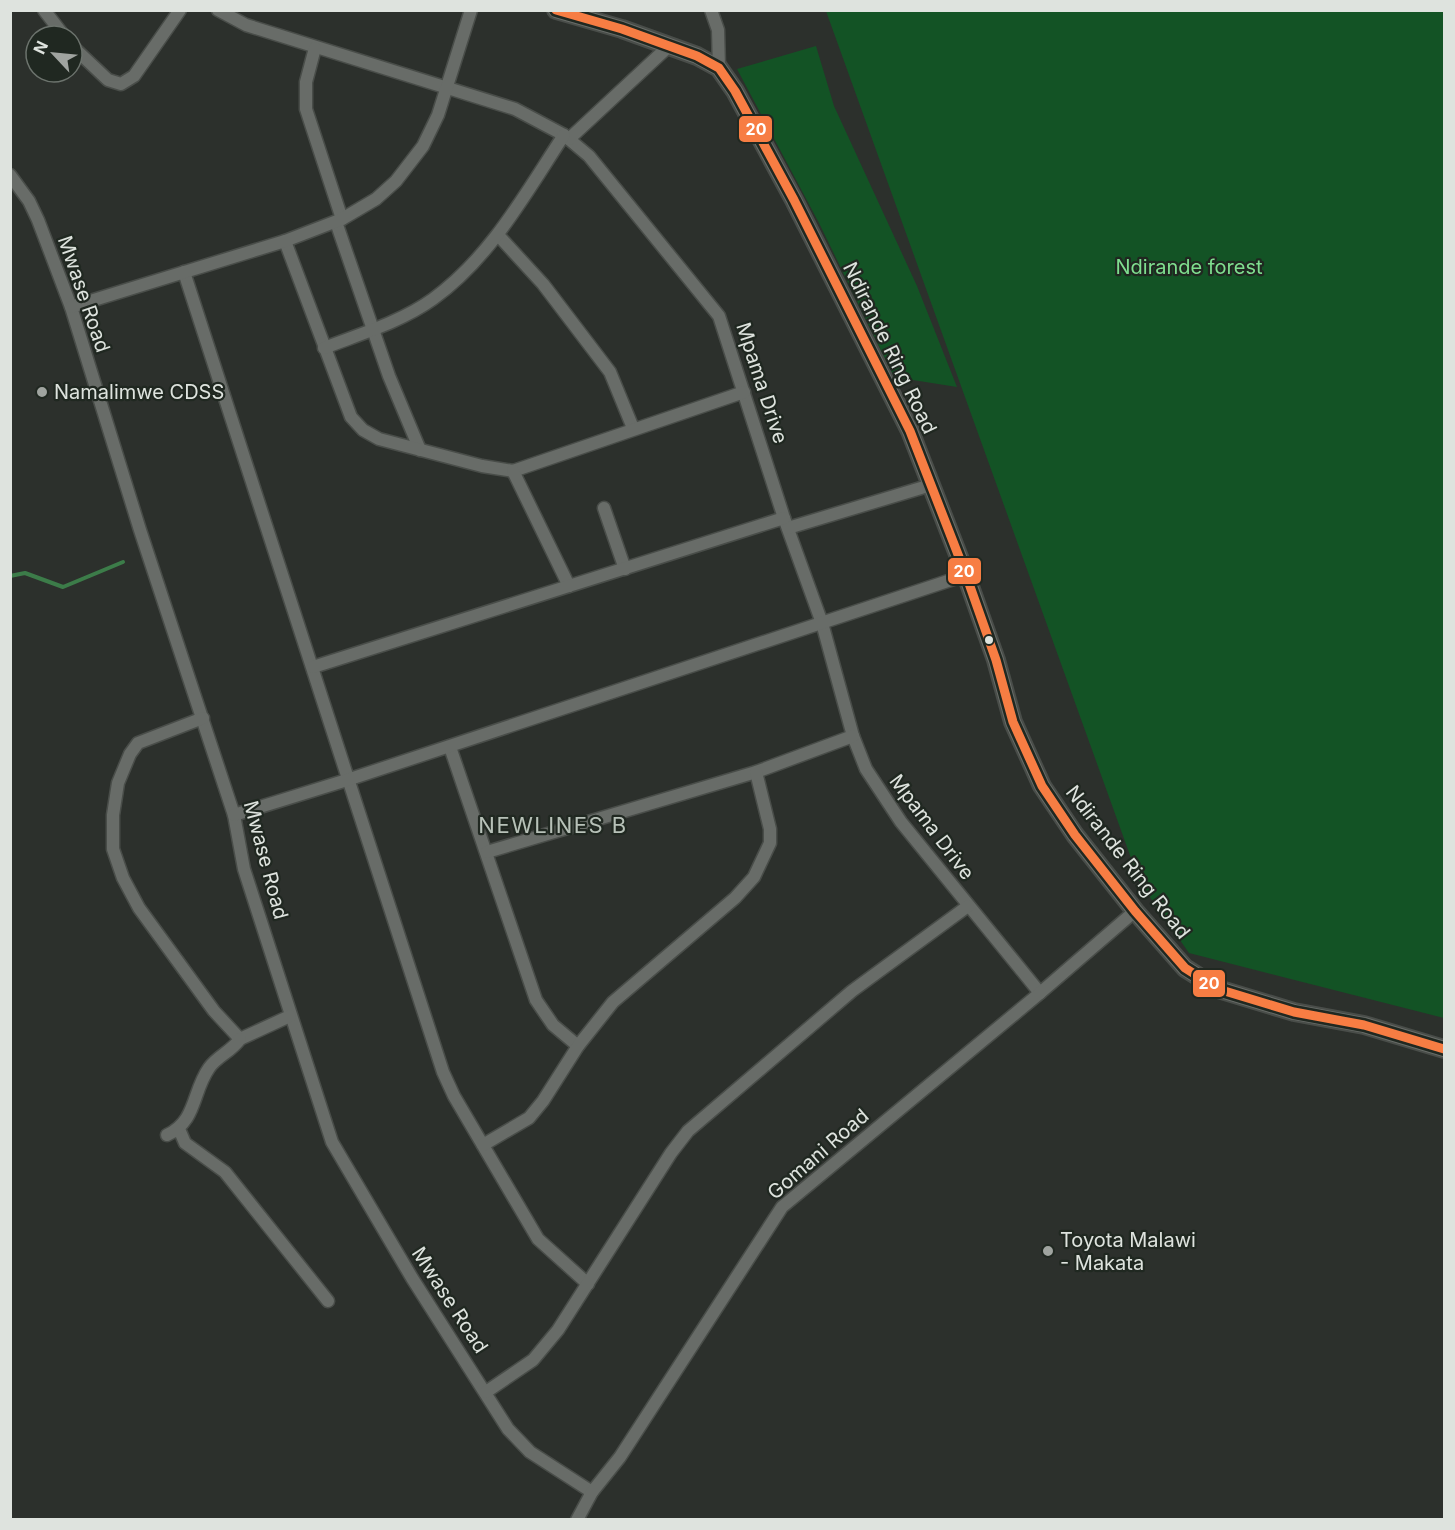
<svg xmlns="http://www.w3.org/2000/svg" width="1455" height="1530" viewBox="0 0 1455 1530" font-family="Inter,sans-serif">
<rect width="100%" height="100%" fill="#2c302c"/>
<g fill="#135325">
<polygon points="826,11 1444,11 1444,1018 1189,953 1140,883"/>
<polygon points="816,46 834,106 917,286 957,387 894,377 819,223 737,69"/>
</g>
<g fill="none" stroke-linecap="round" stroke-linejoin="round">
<polyline stroke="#3c7c49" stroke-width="4" points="10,576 25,573 63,587 123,562"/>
<defs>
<g id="street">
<polyline points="44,10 64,36"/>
<polyline points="218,10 246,25 515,109 564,135 589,156 719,316 784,518 822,623 853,736 866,769 901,822 1040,993"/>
<polyline points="711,10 718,30 719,68"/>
<polyline points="72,46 108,80 121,84 134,76 180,10"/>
<polyline points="315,48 306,82 306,109 342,219"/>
<polyline points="569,139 669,46"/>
<polyline points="10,175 29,201 38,220 71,307 140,530 234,815 244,869 332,1142 412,1278 508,1429 530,1452 592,1492"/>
<polyline points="336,222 389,376 420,450"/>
<polyline points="498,235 543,284 610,372 633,428"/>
<polyline points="285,241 351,417 363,430 379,439 482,466 513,471 744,392"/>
<polyline points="184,272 443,1072 454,1096 538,1239 588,1284"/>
<polyline points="71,307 285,241 342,219 376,199 396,181 423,146 438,115 471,10"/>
<path d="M324,348c36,-14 77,-26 109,-49 58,-42 92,-105 131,-164"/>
<polyline points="513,471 569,586"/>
<polyline points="604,508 625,569"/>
<polyline points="788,528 931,485"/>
<polyline points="313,667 784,518"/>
<polyline points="203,718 138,743 130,754 118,783 113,815 113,849 123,878 139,908 214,1011 240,1039 290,1016"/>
<polyline points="450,747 536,1000 553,1025 578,1046"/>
<polyline points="234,815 347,780 966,575"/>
<polyline points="487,852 756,772 853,736"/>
<polyline points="179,1129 185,1143 225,1172 328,1301"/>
<path d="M167,1135c30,-14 25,-43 42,-67 8,-12 22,-16 31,-29"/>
<polyline points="483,1145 529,1118 543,1101 578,1046 613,1002 735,898 754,877 770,843 770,829 756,772"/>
<polyline points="486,1392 533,1360 558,1330 671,1153 688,1131 852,991 968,906"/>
<polyline points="577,1520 592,1492 620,1457 782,1207 1040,993 1135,911"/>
</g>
<polyline id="secondary" points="556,10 622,29 697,56 719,68 735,91 794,200 910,431 966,575 996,660 1013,722 1042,786 1075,835 1135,911 1185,968 1218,989 1294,1012 1364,1025 1444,1049"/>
</defs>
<use href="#street" stroke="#494d49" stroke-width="15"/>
<use href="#secondary" stroke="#494d49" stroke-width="20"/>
<use href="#street" stroke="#686c68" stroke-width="12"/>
<use href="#secondary" stroke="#686c68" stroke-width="16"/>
<defs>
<polyline id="bus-1" points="556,10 622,29 697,56 719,68 735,91 794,200 910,431 966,575 996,660 1013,722 1042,786 1075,835 1135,911 1185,968 1218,989 1294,1012 1364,1025 1444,1049"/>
</defs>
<use href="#bus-1" stroke="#202821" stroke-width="14"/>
<use href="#bus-1" stroke="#f77d43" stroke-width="9"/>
</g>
<g fill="#a0a4a0" stroke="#202821" stroke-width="2">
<circle cx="42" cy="392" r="6"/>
<circle cx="1048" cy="1251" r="6"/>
</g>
<circle fill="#dee3de" stroke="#202821" stroke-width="2" cx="989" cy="640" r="5"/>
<g text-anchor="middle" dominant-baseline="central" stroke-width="4.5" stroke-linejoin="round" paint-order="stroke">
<g font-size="20" fill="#7fde8f" stroke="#202821">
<text x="1189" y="267">Ndirande forest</text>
</g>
<g font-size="20" fill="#dee3de" stroke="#202821">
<text transform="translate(84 294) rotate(71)">Mwase Road</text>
<text transform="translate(890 348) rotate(64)">Ndirande Ring Road</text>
<text transform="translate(762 383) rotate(72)">Mpama Drive</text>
<text transform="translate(932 827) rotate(53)">Mpama Drive</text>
<text transform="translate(266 860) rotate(75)">Mwase Road</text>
<text transform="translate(1128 862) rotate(52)">Ndirande Ring Road</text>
<text transform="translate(818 1154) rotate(-41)">Gomani Road</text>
<text transform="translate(450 1300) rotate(57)">Mwase Road</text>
</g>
<g font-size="20" fill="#dee3de" stroke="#202821" text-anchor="start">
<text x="54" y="392">Namalimwe CDSS</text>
<text x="1060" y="1240">Toyota Malawi<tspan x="1060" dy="23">- Makata</tspan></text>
</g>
<g font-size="22" letter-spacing="1.5" fill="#b7c1b8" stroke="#202821">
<text x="553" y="825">NEWLINES B</text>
</g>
</g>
<g stroke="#202821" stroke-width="2">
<rect x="738" y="115" width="35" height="28" rx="6" fill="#f77d43"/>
<rect x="947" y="557" width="35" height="28" rx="6" fill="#f77d43"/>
<rect x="1192" y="969" width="34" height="29" rx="6" fill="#f77d43"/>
</g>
<g font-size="16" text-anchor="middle" font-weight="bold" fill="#fff">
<text x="756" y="135">20</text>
<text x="964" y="577">20</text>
<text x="1209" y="989">20</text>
</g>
<rect width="1455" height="1530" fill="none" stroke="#dee3de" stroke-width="24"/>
<g transform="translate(54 54) rotate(296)"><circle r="28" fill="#202821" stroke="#6c736d" stroke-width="1.5"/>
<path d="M0-4.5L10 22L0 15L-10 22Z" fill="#a0a4a0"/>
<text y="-9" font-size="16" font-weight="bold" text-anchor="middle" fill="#dee3de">N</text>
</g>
</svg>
